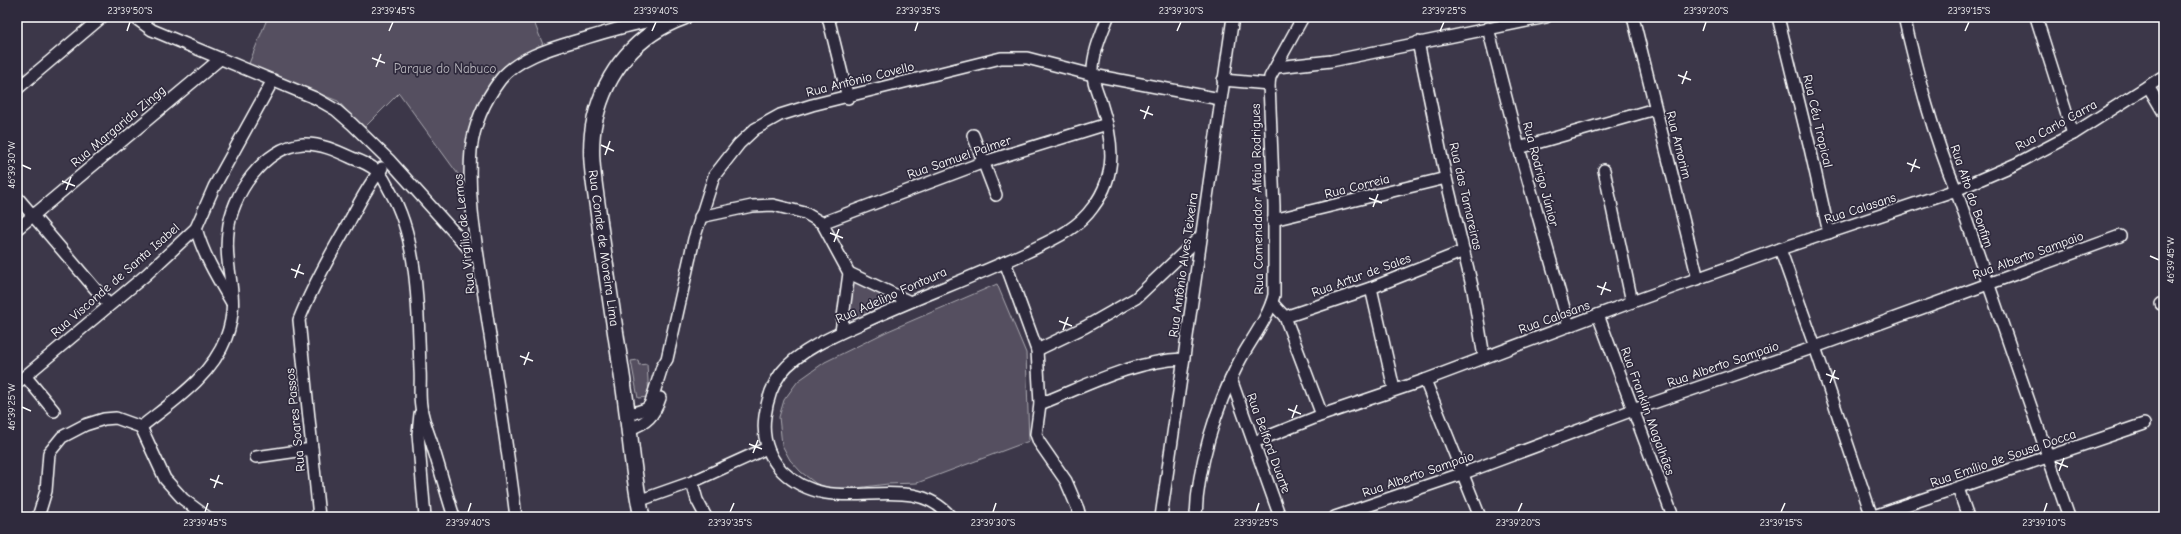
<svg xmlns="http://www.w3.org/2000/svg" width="2181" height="534" viewBox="0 0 2181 534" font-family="'Comic Neue',sans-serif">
<rect width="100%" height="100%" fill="#3c3749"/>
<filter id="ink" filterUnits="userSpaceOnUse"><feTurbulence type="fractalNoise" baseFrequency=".025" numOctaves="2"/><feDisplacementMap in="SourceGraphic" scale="8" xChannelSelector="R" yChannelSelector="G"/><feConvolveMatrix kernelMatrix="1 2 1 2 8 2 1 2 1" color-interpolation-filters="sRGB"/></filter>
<g filter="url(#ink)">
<g fill="#555060" stroke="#aaa8b0">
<polygon points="263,17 532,17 546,52 517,67 480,112 468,188 399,93 363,129 338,101 248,66 267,19"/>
<polygon points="846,276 908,304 830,342 843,309"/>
<polygon points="997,284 1026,353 1029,441 917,483 888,484 840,490 819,486 801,472 790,460 782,445 779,417 784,400 798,381 825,362 888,331"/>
<polygon points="638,360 639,365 647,364 649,397 638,398 631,361"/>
</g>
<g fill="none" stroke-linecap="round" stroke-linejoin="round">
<defs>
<g id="minor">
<polyline points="134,17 152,30 315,98 336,110 352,124 389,160 478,259"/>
<polyline points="828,17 848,98"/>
<polyline points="1633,17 1698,279"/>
<polyline points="1778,17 1810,148 1829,233"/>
<path d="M1904,17c14,59 29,118 52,173l113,327"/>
<polyline points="2036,17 2073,134"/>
<polyline points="1488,28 1519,148 1569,326"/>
<polyline points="1418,42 1446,178 1473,290 1484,357"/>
<polyline points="1277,67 1331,61 1546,17"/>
<polyline points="1223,80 1269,84"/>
<polyline points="2148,86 2164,113"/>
<polyline points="17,89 102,17"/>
<polyline points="973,135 996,195"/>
<polyline points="1519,148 1655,109"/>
<polyline points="1604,170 1632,302"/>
<polyline points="17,197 109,305"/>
<polyline points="700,217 752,206 773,205 805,213 822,223 849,273 841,332"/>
<polyline points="1273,220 1446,178"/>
<polyline points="822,223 984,162 1107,124"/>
<path d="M196,228c7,27 22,51 36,75"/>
<polyline points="17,229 220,59"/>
<polyline points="1780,249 1815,347 1872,517"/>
<polyline points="1005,262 1037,350 1040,404 1036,434 1039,442 1066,481 1078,509 1080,517"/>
<polyline points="849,273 908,301"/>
<polyline points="1371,288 1394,389"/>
<polyline points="1272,303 1285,317 1371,288 1464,251"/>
<polyline points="2161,304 2164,302"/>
<polyline points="1598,315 1673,517"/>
<polyline points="1285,317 1322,415"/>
<polyline points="1037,350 1085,327 1136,298 1201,236"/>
<polyline points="26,377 54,411"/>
<polyline points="1231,379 1280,517"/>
<polyline points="1425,380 1480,517"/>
<polyline points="17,383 147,274 196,228 214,187 273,80"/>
<path d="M1040,404c46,-18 92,-43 143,-45"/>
<polyline points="420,414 418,434 425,517"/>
<polyline points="628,415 646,409 650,405 662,367 667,359 694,239 714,176 739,144 755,129 780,115 812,105 1001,58 1027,58 1093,75 1220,99"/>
<polyline points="141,427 165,479 183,499 207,517"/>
<path d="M629,429c18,-6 25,-13 31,-31"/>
<polyline points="1254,442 1322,415 1425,380 1632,302 1780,249 1956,190 2016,164 2073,134 2164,76"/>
<polyline points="256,457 312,449"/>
<polyline points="692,482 697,500 706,517"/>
<polyline points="1958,488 1968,517"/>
<polyline points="638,501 692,482 767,448"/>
<path d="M38,517l8,-26 3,-38 13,-16 23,-12 19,-6 12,-1 25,9c31,-25 70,-50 85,-89 16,-42 -3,-67 2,-106 3,-37 36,-85 75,-88 17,-1 34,7 49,14 9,3 18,7 25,13 6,4 9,13 13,20 29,49 28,123 30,179 1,12 -1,24 1,36 1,11 6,24 10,35 8,25 15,51 23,76"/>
<path d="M319,517l-20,-197c13,-33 31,-65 49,-96 10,-19 20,-39 34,-56"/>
<path d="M516,517c-9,-74 -21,-148 -32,-221 -7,-48 -17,-98 -13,-146 3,-25 14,-50 29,-70 18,-23 52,-32 79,-40 24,-7 73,-23 96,-20"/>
<path d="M951,517c-45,-52 -116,6 -169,-46 -14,-15 -20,-34 -17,-55 2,-15 7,-31 16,-43 17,-22 54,-38 79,-49 55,-26 112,-46 167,-72 25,-12 50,-22 66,-45 25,-33 20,-67 8,-104 -3,-10 -8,-19 -8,-29 -1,-19 8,-39 15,-57"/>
<polyline points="1161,517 1233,17"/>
<path d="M1196,517c1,-49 20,-111 43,-155 11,-21 29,-43 35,-67v-89l-5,-122 1,-7 33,-60"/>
<polyline points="1335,517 1464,473 1633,410 1815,347 2120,236"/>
<polyline points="1871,517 2144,424"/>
</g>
<path id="secondary" d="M642,517c-10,-44 -12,-90 -19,-135 -8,-54 -17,-109 -24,-164 -4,-33 -12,-66 -4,-99 11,-48 42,-85 89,-102"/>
</defs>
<use href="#minor" stroke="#fff" stroke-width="14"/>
<use href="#secondary" stroke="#fff" stroke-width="18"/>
<use href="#minor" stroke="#2f2a3d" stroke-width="11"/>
<use href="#secondary" stroke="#2f2a3d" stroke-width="15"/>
</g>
</g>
<path fill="none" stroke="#fff" stroke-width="1.5" d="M127,31l3,-9M389,31l4,-9M652,31l4,-9M915,31l3,-9M1177,31l4,-9M1440,31l4,-9M1703,31l3,-9M1965,31l4,-9M372,58l13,5M376,67l5,-13M1678,75l13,5M1682,84l5,-13M1140,110l13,5M1144,119l5,-13M601,145l13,6M605,155l5,-14M1907,163l13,5M22,165l9,4M1911,172l5,-13M62,181l13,5M66,190l5,-13M1369,198l13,5M1373,207l5,-13M830,233l13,5M834,242l5,-13M2150,256l9,4M291,269l13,5M295,278l5,-14M1597,286l14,5M1601,295l5,-13M1059,321l13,5M1063,330l5,-13M520,356l13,5M524,365l5,-13M1826,374l13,5M1830,383l5,-13M22,407l9,4M1288,409l13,5M1292,418l5,-13M749,444l13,5M753,453l5,-13M2055,462l13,5M2059,471l5,-13M210,479l13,5M214,488l5,-13M205,512l3,-9M468,512l3,-9M730,512l4,-9M993,512l3,-9M1256,512l3,-9M1518,512l4,-9M1781,512l4,-9M2044,512l3,-9"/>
<g text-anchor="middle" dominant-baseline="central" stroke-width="3.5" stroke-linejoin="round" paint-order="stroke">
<g font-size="13" fill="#bbb9bf" stroke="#2f2a3d">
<text x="445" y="68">Parque do Nabuco</text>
</g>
<g font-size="13" fill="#fff" stroke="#2f2a3d">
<text transform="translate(860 79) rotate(-14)">Rua Antônio Covello</text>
<text transform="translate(1818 121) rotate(77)">Rua Céu Tropical</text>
<text transform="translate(2056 125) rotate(-29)">Rua Carlo Carra</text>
<text transform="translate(118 126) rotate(-40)">Rua Margarida Zingg</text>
<text transform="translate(1679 145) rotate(76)">Rua Amorim</text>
<text transform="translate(959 157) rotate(-19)">Rua Samuel Palmer</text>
<text transform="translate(1541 174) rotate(75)">Rua Rodrigo Júnior</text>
<text transform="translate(1357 186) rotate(-14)">Rua Correia</text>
<text transform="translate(1466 196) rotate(77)">Rua das Tamareiras</text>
<text transform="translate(1972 196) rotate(71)">Rua Alto do Bonfim</text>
<text transform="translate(1257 199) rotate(-91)">Rua Comendador Alfaia Rodrigues</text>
<text transform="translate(1860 208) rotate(-18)">Rua Calasans</text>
<text transform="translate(464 234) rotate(-96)">Rua Virgílio de Lemos</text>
<text transform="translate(604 248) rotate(82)">Rua Conde de Moreira Lima</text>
<text transform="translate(2028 255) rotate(-20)">Rua Alberto Sampaio</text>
<text transform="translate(1183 265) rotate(-82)">Rua Antônio Alves Teixeira</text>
<text transform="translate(1361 275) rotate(-20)">Rua Artur de Sales</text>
<text transform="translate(115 280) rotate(-41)">Rua Visconde de Santa Isabel</text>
<text transform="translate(891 295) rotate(-24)">Rua Adelino Fontoura</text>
<text transform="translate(1554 317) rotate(-20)">Rua Calasans</text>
<text transform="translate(1723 364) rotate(-19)">Rua Alberto Sampaio</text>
<text transform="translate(1648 411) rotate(70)">Rua Franklin Magalhães</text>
<text transform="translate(295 420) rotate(-96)">Rua Soares Passos</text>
<text transform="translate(1269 443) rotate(70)">Rua Belford Duarte</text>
<text transform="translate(2003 458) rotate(-19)">Rua Emílio de Sousa Docca</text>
<text transform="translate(1418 474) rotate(-19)">Rua Alberto Sampaio</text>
</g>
</g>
<rect width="2181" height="534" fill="none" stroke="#2f2a3d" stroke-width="44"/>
<rect x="22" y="22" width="2137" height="490" fill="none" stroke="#fff" stroke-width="1.5"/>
<g font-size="10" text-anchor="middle" fill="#fff">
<text x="130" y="14">23°39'50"S</text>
<text x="393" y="14">23°39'45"S</text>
<text x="656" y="14">23°39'40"S</text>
<text x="918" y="14">23°39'35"S</text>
<text x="1181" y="14">23°39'30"S</text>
<text x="1444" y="14">23°39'25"S</text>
<text x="1706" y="14">23°39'20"S</text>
<text x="1969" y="14">23°39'15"S</text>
<text transform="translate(11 165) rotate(-90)" y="4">46°39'30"W</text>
<text transform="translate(2170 260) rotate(-90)" y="4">46°39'45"W</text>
<text transform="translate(11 407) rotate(-90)" y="4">46°39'25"W</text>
<text x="205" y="526">23°39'45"S</text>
<text x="468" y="526">23°39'40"S</text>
<text x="730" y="526">23°39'35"S</text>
<text x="993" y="526">23°39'30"S</text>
<text x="1256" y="526">23°39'25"S</text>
<text x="1518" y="526">23°39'20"S</text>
<text x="1781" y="526">23°39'15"S</text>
<text x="2044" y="526">23°39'10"S</text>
</g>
</svg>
